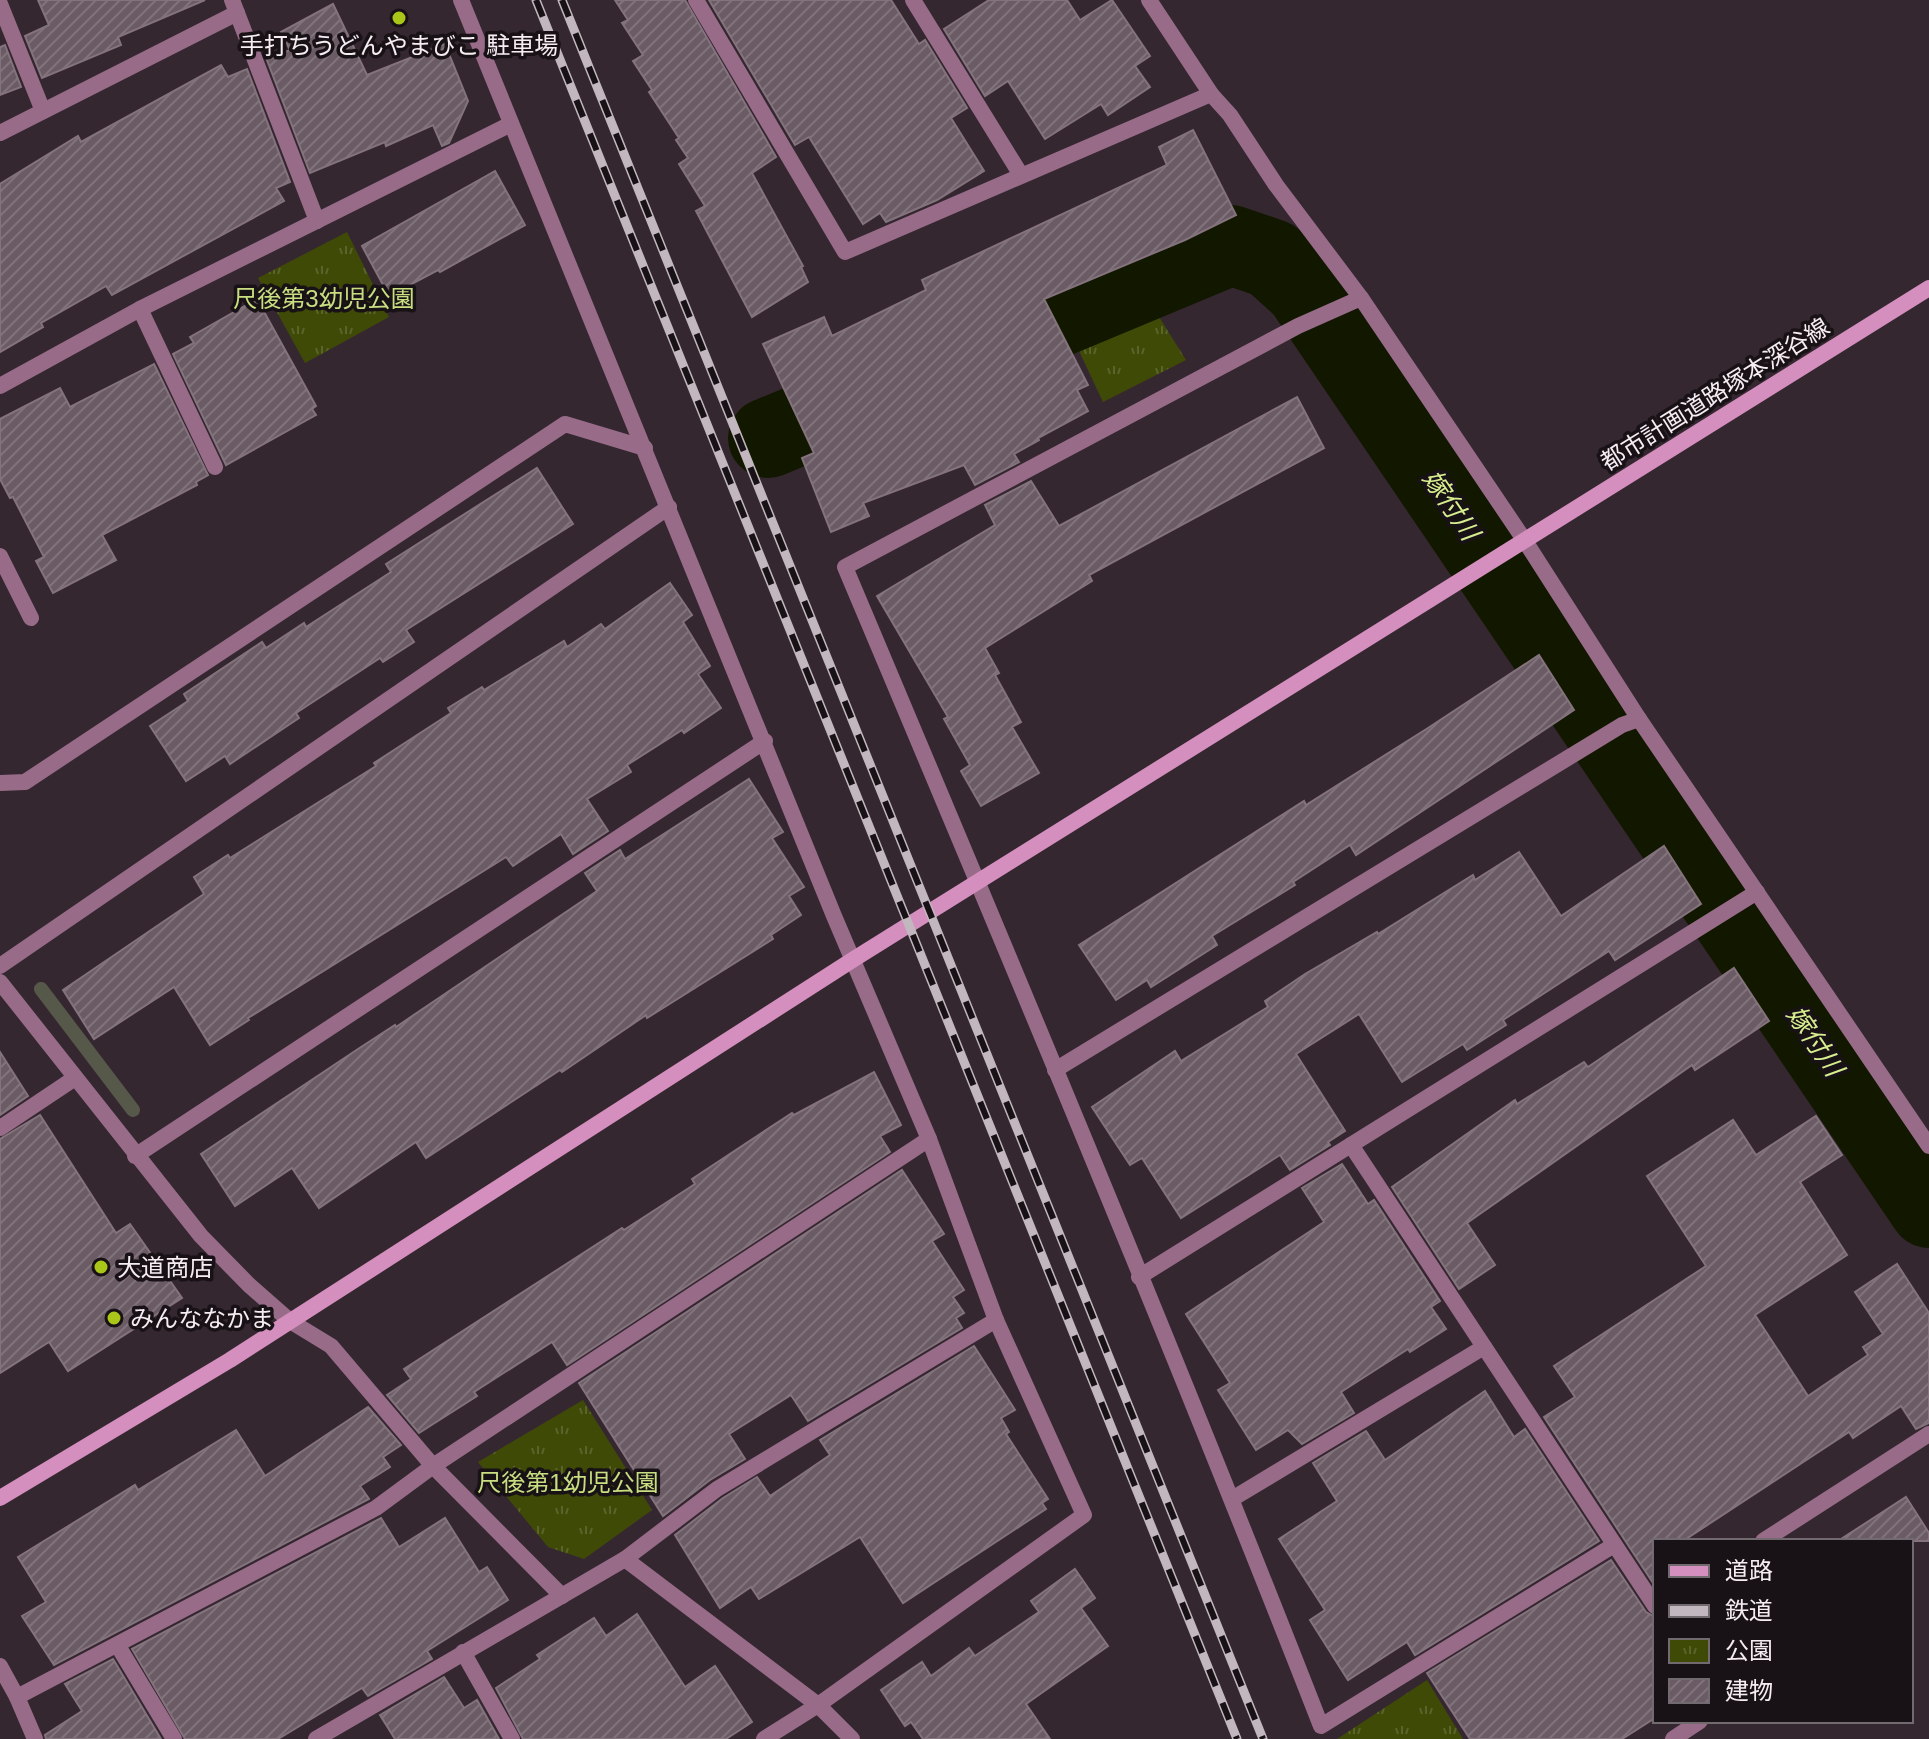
<svg xmlns="http://www.w3.org/2000/svg" width="1929" height="1739" viewBox="0 0 1929 1739" font-family="Arial,'Noto Sans JP',sans-serif">
<defs>
<pattern id="park-tufts" width="24" height="20" patternUnits="userSpaceOnUse" patternTransform="scale(2)"><rect width="24" height="20" fill="#3e4a06"/><path d="M3 7l-1-3M5 7V3M7 7l1-3M15 17l-1-3M17 17v-4M19 17l1-3" fill="none" stroke="#5a642b"/></pattern>
<pattern id="building-hatch" width="6" height="6" patternUnits="userSpaceOnUse" patternTransform="scale(2)"><rect width="6" height="6" fill="#6b5b65"/><path d="M-1 1l2-2M0 6l6-6M5 7l2-2" fill="none" stroke="#81737c"/></pattern>
</defs>
<rect width="100%" height="100%" fill="#352730"/>
<g fill="url(#park-tufts)">
<polygon points="347,232 389,317 305,363 258,278"/>
<polygon points="1149,301 1186,360 1103,402 1072,336"/>
<polygon points="583,1400 652,1510 584,1559 548,1547 478,1462"/>
<polygon points="1427,1680 1463,1739 1337,1739"/>
</g>
<g fill="none" stroke-linecap="round" stroke-linejoin="round">
<polyline stroke="#565849" stroke-width="14" points="41,989 133,1110"/>
<polyline stroke="#121800" stroke-width="80" points="768,438 1231,245 1272,259 1304,288 1929,1208"/>
</g>
<g fill="url(#building-hatch)" stroke="#84737d" stroke-width="2">
<polygon points="38,0 205,0 118,37 121,45 42,78 25,36 49,25"/>
<polygon points="615,0 685,0 776,157 752,173 803,266 801,267 808,282 752,317 696,211 705,206 679,164 688,158 676,140 679,138 649,92 652,90 633,61 643,55 622,23 628,20"/>
<polygon points="709,0 891,0 919,44 925,40 967,108 951,118 984,171 937,200 886,222 880,213 863,224 809,137 795,145"/>
<polygon points="989,0 1067,0 1080,20 1112,0 1150,56 1135,66 1150,87 1108,115 1101,104 1045,139 1008,81 985,96 944,29"/>
<polygon points="333,4 367,75 445,44 468,101 449,143 442,146 433,125 386,146 385,142 310,173 267,60 290,50 281,32"/>
<polygon points="5,45 21,87 0,95 0,47"/>
<polygon points="221,65 228,77 247,69 290,182 276,188 284,201 112,295 106,286 41,323 43,327 0,352 0,184 78,136 81,142"/>
<polygon points="1193,130 1236,215 1185,240 1044,299 1088,385 1077,390 1088,411 1038,438 1039,440 1014,454 1019,462 975,485 964,465 863,503 869,516 831,532 802,458 814,453 763,344 824,317 832,336 926,290 922,280 1167,165 1159,147"/>
<polygon points="495,171 525,225 440,272 438,270 389,296 362,246"/>
<polygon points="257,299 316,406 312,409 316,415 226,465 173,354 194,343 190,337"/>
<polygon points="154,364 208,475 196,482 197,485 102,535 116,560 53,593 36,561 44,557 13,497 10,498 0,479 0,419 60,388 70,407"/>
<polygon points="1297,397 1324,448 1089,575 1092,581 985,648 999,673 995,675 1021,722 1012,727 1039,773 981,806 961,771 970,765 944,719 948,717 877,596 995,525 985,505 1031,481 1059,526"/>
<polygon points="537,468 573,524 406,630 414,642 383,662 380,658 296,713 299,718 230,764 225,756 186,781 150,726 188,701 184,694 262,642 266,648 304,623 306,627 391,572 386,564"/>
<polygon points="670,583 692,615 683,622 710,666 698,674 721,708 684,733 682,730 627,765 631,772 587,799 608,831 573,854 561,834 513,866 506,857 248,1018 249,1020 210,1045 174,987 94,1039 63,990 204,894 194,877 228,855 230,858 376,766 374,763 451,713 448,708 482,687 484,690 564,641 567,647 601,624 605,629"/>
<polygon points="1539,655 1574,710 1356,855 1350,845 1293,882 1295,885 1212,936 1217,945 1151,987 1147,980 1116,1000 1079,945 1304,801 1306,805 1428,728"/>
<polygon points="749,779 783,832 772,838 804,887 789,896 801,915 771,935 773,939 647,1018 646,1015 562,1072 560,1070 426,1158 416,1142 319,1208 292,1168 235,1206 201,1154 358,1049 395,1025 396,1027 597,891 585,873 620,850 625,859"/>
<polygon points="1664,846 1701,904 1615,960 1609,951 1503,1020 1506,1025 1467,1050 1463,1044 1402,1082 1359,1014 1296,1054 1345,1131 1328,1142 1330,1145 1290,1170 1280,1155 1181,1218 1142,1158 1130,1165 1092,1107 1175,1051 1181,1061 1268,1007 1265,1001 1305,974 1377,932 1378,934 1473,875 1475,880 1519,852 1561,916"/>
<polygon points="1734,968 1769,1021 1695,1070 1692,1065 1467,1223 1495,1265 1459,1289 1392,1187 1515,1100 1517,1104 1584,1062 1588,1067"/>
<polygon points="0,1052 28,1096 0,1115"/>
<polygon points="874,1072 901,1125 880,1136 890,1152 567,1365 552,1342 474,1392 477,1396 419,1433 387,1395 411,1379 404,1369 622,1228 624,1230 695,1184 692,1179 792,1113 794,1115"/>
<polygon points="40,1115 116,1233 130,1224 182,1298 68,1371 49,1342 0,1373 0,1139"/>
<polygon points="1816,1116 1842,1155 1800,1182 1847,1255 1755,1315 1808,1396 1868,1355 1863,1347 1883,1334 1855,1292 1897,1264 1929,1313 1929,1423 1916,1429 1901,1406 1853,1438 1849,1432 1683,1541 1655,1541 1655,1586 1544,1417 1575,1397 1554,1366 1706,1266 1647,1176 1733,1120 1756,1155"/>
<polygon points="1342,1164 1368,1204 1374,1200 1440,1301 1431,1307 1446,1329 1410,1352 1408,1349 1341,1392 1354,1413 1302,1444 1288,1430 1256,1450 1218,1390 1230,1383 1186,1314 1324,1222 1302,1188"/>
<polygon points="902,1170 944,1234 932,1241 964,1290 953,1297 964,1313 956,1318 962,1328 808,1421 791,1395 729,1434 745,1459 710,1480 663,1516 579,1383"/>
<polygon points="974,1346 1015,1410 1001,1418 1009,1432 1006,1434 1048,1499 1042,1503 1046,1509 903,1603 860,1537 759,1599 751,1587 720,1608 675,1535 723,1498 757,1477 770,1496 830,1455 820,1440"/>
<polygon points="1485,1391 1514,1437 1525,1429 1599,1541 1415,1655 1407,1642 1348,1680 1310,1620 1325,1610 1279,1539 1337,1501 1313,1463 1366,1431 1385,1460"/>
<polygon points="368,1407 401,1445 383,1457 390,1467 360,1486 369,1499 54,1665 22,1616 46,1602 18,1557 135,1485 138,1490 236,1430 265,1476"/>
<polygon points="1906,1497 1929,1533 1929,1541 1838,1541"/>
<polygon points="381,1518 399,1547 445,1518 479,1572 487,1567 508,1600 427,1651 432,1659 368,1696 362,1688 278,1739 185,1739 132,1649"/>
<polygon points="1611,1560 1646,1612 1655,1617 1655,1718 1622,1739 1470,1739 1427,1673"/>
<polygon points="1075,1569 1095,1598 1081,1608 1108,1646 1026,1704 1050,1739 923,1739 911,1722 905,1726 881,1690 922,1662 931,1676 969,1648 975,1656 1039,1612 1031,1601"/>
<polygon points="637,1614 685,1687 715,1666 752,1722 726,1739 523,1739 496,1688 540,1659 537,1655 594,1618 606,1636"/>
<polygon points="113,1659 161,1739 46,1739 45,1735 82,1711 65,1684"/>
<polygon points="444,1677 464,1708 477,1700 499,1739 395,1739 380,1715"/>
</g>
<g fill="none" stroke-linecap="round" stroke-linejoin="round">
<g stroke="#986c89" stroke-width="16">
<polyline points="232,0 317,221"/>
<polyline points="461,0 834,916 929,1139 996,1320 1084,1515 818,1705 764,1739"/>
<polyline points="696,0 845,252 1211,94"/>
<polyline points="913,0 1021,175"/>
<polyline points="1149,0 1211,94 1230,115 1276,185 1361,298 1525,541 1639,719 1929,1146"/>
<polyline points="0,4 43,111"/>
<polyline points="0,133 237,13"/>
<path d="M1361,298l-63,28 -453,241c162,384 324,770 476,1159l293,-181"/>
<polyline points="140,309 215,467"/>
<polyline points="0,386 140,309 511,124"/>
<polyline points="0,556 31,618"/>
<polyline points="0,783 25,782 565,424 645,448"/>
<polyline points="0,966 669,507"/>
<polyline points="0,982 201,1236 249,1285 290,1321 331,1346 433,1466 562,1596"/>
<polyline points="1055,1070 1622,725 1639,719"/>
<polyline points="0,1128 75,1078"/>
<polyline points="1351,1145 1655,1606"/>
<polyline points="135,1156 765,741"/>
<polyline points="1139,1277 1757,892"/>
<polyline points="1232,1499 1484,1347"/>
<polyline points="1763,1541 1929,1434"/>
<polyline points="625,1559 818,1705 852,1739"/>
<polyline points="118,1646 174,1739"/>
<polyline points="463,1652 512,1739"/>
<polyline points="0,1666 17,1697 35,1739"/>
<polyline points="17,1697 376,1508 433,1466 929,1139"/>
<polyline points="316,1739 625,1559 717,1489 996,1320"/>
<polyline points="1673,1739 1700,1721"/>
</g>
<polyline stroke="#d58fbe" stroke-width="16" points="0,1498 230,1360 854,959 1929,288"/>
<defs>
<g id="rail">
<polyline points="536,0 1237,1739"/>
<polyline points="562,0 1263,1739"/>
</g>
</defs>
<use href="#rail" stroke="#c2b7be" stroke-width="9"/>
<use href="#rail" stroke="#181216" stroke-width="6" stroke-dasharray="18" stroke-linecap="butt"/>
</g>
<g fill="#aac719" stroke="#181216" stroke-width="3">
<circle cx="399" cy="18" r="8"/>
<circle cx="101" cy="1267" r="8"/>
<circle cx="114" cy="1318" r="8"/>
</g>
<g text-anchor="middle" dominant-baseline="central" stroke-width="7" stroke-linejoin="round" paint-order="stroke">
<g font-size="24" fill="#f6edf3" stroke="#181216" text-anchor="start">
<text x="399" y="45" text-anchor="middle">手打ちうどんやまびこ 駐車場</text>
<text x="117" y="1267">大道商店</text>
<text x="130" y="1318">みんななかま</text>
</g>
<g font-size="24" fill="#c8de80" stroke="#181216">
<text x="324" y="298">尺後第3幼児公園</text>
<text x="568" y="1482">尺後第1幼児公園</text>
</g>
<g font-size="24" fill="#f6edf3" stroke="#181216">
<text transform="translate(1715 394) rotate(-32)">都市計画道路塚本深谷線</text>
</g>
<g font-size="26" font-style="italic" fill="#d7ee8f" stroke="#181216">
<text transform="translate(1451 505) rotate(56)">嫁付川</text>
<text transform="translate(1815 1041) rotate(56)">嫁付川</text>
</g>
</g>
<rect x="1653" y="1539" width="260" height="184" fill="#181216" stroke="#716a6e" stroke-width="2"/>
<rect x="1669" y="1565" width="40" height="12" fill="#d58fbe" stroke="#716a6e" stroke-width="2"/>
<text x="1725" y="1579" font-size="24" fill="#f6edf3">道路</text>
<rect x="1669" y="1605" width="40" height="12" fill="#c2b7be" stroke="#716a6e" stroke-width="2"/>
<text x="1725" y="1619" font-size="24" fill="#f6edf3">鉄道</text>
<rect x="1669" y="1639" width="40" height="24" fill="url(#park-tufts)" stroke="#716a6e" stroke-width="2"/>
<text x="1725" y="1659" font-size="24" fill="#f6edf3">公園</text>
<rect x="1669" y="1679" width="40" height="24" fill="url(#building-hatch)" stroke="#716a6e" stroke-width="2"/>
<text x="1725" y="1699" font-size="24" fill="#f6edf3">建物</text>
</svg>
